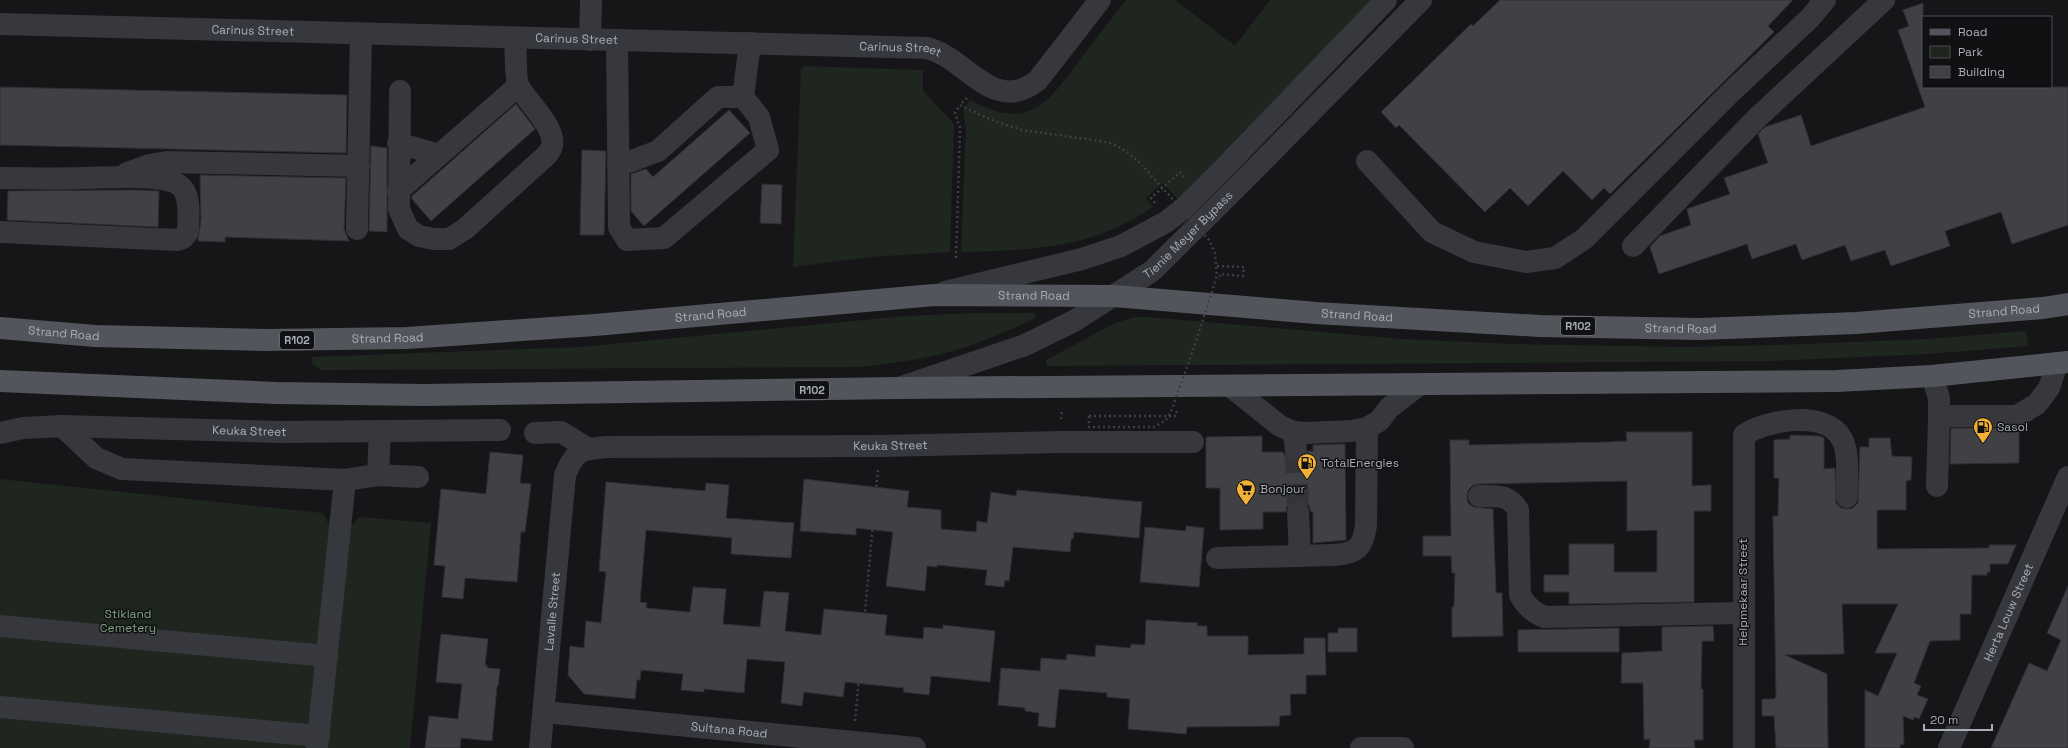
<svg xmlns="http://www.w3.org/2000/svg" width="2068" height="748" font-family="'Space Grotesk',sans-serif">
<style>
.green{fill:#1e261f}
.building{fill:#404145;stroke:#303034}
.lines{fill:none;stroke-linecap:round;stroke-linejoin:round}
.minor-tunnel{stroke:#333438;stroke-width:22;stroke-dasharray:22 11;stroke-linecap:butt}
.path{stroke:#3d3f44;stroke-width:2.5;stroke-dasharray:2 3;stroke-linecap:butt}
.minor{stroke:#37383d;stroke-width:22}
.major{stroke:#53555c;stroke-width:22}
.path-bridge{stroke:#3d3f44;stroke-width:2.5;stroke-dasharray:2 3;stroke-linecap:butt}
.labels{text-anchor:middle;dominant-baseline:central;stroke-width:3;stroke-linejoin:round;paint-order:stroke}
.shield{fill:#111113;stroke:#7b7e86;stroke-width:1}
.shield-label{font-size:11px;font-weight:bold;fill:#a8adb8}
.street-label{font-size:12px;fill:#a8adb8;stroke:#111113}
.poi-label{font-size:12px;fill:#a8adb8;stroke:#111113;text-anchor:start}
.park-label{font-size:12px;fill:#7fa381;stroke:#111113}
</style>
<rect width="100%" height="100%" fill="#161618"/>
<g class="green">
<path d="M1126 0H1175L1235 46 1270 0H1376L1180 202 1163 183 1146 198 1153 207C1091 249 1033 250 961 252L966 128 963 109 970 100C1027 131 1046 106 1079 61 1095 41 1110 20 1126 0Z"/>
<path d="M804 66 923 70V91L954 124 950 252 871 257 793 267 801 68Z"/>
<path d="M973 313H1034L1036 318C1010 330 983 342 956 350 925 359 893 363 862 367L321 370 311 363 312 357 580 347 905 316Z"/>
<path d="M1135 317H1148L1403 339 1512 344 1684 347 1775 345 1927 339 2026 331 2028 346 1928 354 1774 361 1047 366 1046 360 1115 323Z"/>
<path d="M0 479 323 513 328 523 354 525 356 520 361 517 431 523 410 748H0Z"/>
</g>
<g class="building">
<path d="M1500 0H1793L1768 26 1774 32 1610 194 1604 188 1592 200 1563 171 1528 206 1510 188 1485 212 1399 125 1396 128 1381 112 1471 24 1473 26Z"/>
<path d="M1923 3V87H2068V225L2012 244 2001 212 1945 231 1950 246 1891 266 1885 250 1851 261 1845 245 1802 260 1796 244 1752 259 1747 244 1659 274 1650 247 1660 236 1691 225 1687 209 1730 194 1724 178 1768 163 1758 134 1765 127 1801 115 1811 146 1925 107 1898 30 1909 26 1903 10Z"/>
<path d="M0 87 347 95 346 153 0 145Z"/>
<path d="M516 104 535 129 431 221 412 199V196Z"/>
<path d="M729 110 750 133 644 226 631 211V174L646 169 653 177Z"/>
<path d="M371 146 387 148V232L369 231Z"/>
<path d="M582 150 606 151 604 235H580Z"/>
<path d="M200 175 346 178 344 229 349 241 225 237V242L198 241 201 220Z"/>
<path d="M762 184 782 185 781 224 760 223Z"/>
<path d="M132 190 159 191 158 227 7 220 8 191Z"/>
<path d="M1951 428H2019V463L1950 464Z"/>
<path d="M1626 432H1692V486L1711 485V511H1694V602L1569 604V592H1544V575H1569V544H1614V572H1657V530L1627 531V481L1479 484 1473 485 1468 490 1467 496 1468 503 1473 507 1493 509 1496 593H1502L1503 636 1452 637V607H1454L1455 573H1452L1451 556H1423V536H1451L1450 440H1469V445L1609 442 1627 441Z"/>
<path d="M1790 435 1819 436 1824 438V469L1835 468 1836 503 1841 508 1847 509 1853 508 1858 503 1860 447H1869V438H1890L1892 456 1912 457 1911 480 1906 481V510H1877V549L1989 548V545H2016L2008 564H1990V572H1987V575H1972L1971 614H1960V640L1930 641 1914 683 1921 686 1917 695 1928 699 1919 719 1914 717 1913 720 1903 716 1904 744 1900 745V748H1865V690L1878 696 1897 653H1875L1898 604H1842L1844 654 1785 655 1827 674 1828 748H1776L1774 716H1762V699H1774L1776 697 1773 516H1778L1779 478H1774V440L1790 439Z"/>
<path d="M1262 436V452H1283L1286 459 1291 462 1297 463 1304 461 1308 451H1313V445L1345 444 1346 540 1313 543V512H1311L1309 506 1304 501 1298 500 1291 502 1287 507 1286 512H1263V529L1220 530V488H1206V437Z"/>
<path d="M490 452 523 455 520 483 531 484 525 532H521L517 582 465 578 463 599 442 597 445 566 434 565 441 489 486 494Z"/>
<path d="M804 479 909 491 907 507 941 510V529L976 532 977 521 987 523 991 492 1016 496 1017 490 1142 502 1139 538 1074 532 1073 539H1071L1070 552 1013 547 1009 581 1005 580 1004 587 985 585 987 570 937 565V567L927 566 925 591 886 586 893 532 856 528V535L800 531Z"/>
<path d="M606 482 705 491 706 483 729 485 726 518 794 523 791 558 731 554 732 538 646 530 640 602 647 603 646 608 690 612 693 587 726 589 723 624 760 627 764 591 789 593 785 631 821 635 824 609 887 615 885 635 923 639 924 627 943 629V625L995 631 990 682 931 676 929 695 903 692 904 688 845 682 843 697 804 692 802 706 781 703 785 662 747 659 744 693 704 689V692L681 690 683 674 641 670 640 680H637L635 699 584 694 568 675 570 646 584 648 586 621 601 623 606 572 599 571Z"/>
<path d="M1186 526 1204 528 1199 587 1140 582 1145 527 1186 531Z"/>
<path d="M2068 586V748H1991L2029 663 2047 671 2061 640 2047 633Z"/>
<path d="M1146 620 1198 623 1197 626H1207V636H1248V655L1304 654V638H1325L1326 675H1306V694H1290L1291 715 1280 716 1279 726 1187 727 1186 734 1128 729 1130 699 1107 697V693L1059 689 1055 728 1038 726 1039 713 1025 711V708L998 705 1001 668 1040 671 1041 658 1066 660 1067 654 1095 657 1096 645 1130 648 1131 644 1145 645Z"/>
<path d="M1713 626 1714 641H1702L1701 689H1703V740H1694L1695 748H1649L1650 739 1644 740 1643 683H1621L1622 653 1662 651V627Z"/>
<path d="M1338 628H1357V652H1328V633H1338Z"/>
<path d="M1619 628V652H1518V630Z"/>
<path d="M441 634 488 639 485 665H487V668L500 669 498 686H497L492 741 461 738 460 748H425L429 716 458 719 462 684 436 682Z"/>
</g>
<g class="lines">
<path class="minor-tunnel" d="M1296 451 1298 512"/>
<g class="path">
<path d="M967 98 960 105 994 121 1022 130 1107 142C1121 147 1131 154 1142 165"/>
<path d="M1155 203 1151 198 1180 172 1184 177"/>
<path d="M956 258 960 128 955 113 960 105"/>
<path d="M1217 266 1244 267 1243 276 1220 274V280"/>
<path d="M1089 416H1176L1177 410"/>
<path d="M1061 419 1062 409"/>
<path d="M855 721 878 469"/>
</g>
<g class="minor">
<path id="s1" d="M0 24 927 48C967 58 994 116 1038 80L1100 0"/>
<path d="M590 40 591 0"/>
<path d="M617 40 619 227 627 240 664 238 768 150 759 117 743 97 750 43"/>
<path d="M400 91 399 209 408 229 419 236 434 239H449L465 229 539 162C545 157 551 152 552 145 556 128 527 101 519 87 515 80 516 48 515 38"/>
<path d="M398 143 439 155"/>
<path d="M1367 161 1432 232 1474 252 1526 262 1555 258 1584 239 1730 93 1810 18 1825 0"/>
<path d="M618 166 658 151 718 97H743"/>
<path d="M127 173 149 165 167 162 359 166"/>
<path d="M0 178C27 178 55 179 83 178 103 178 163 173 179 185 192 194 188 218 188 232L183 238 177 240 0 232"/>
<path d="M398 191 518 86"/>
<path d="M357 229 361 34"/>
<path d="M1633 246 1757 118 1884 0"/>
<path d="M945 292 1082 259 1121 246 1166 222 1183 209 1226 166 1386 0"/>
<path d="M1932 376 1939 398V416H2017L2037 404 2049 388 2057 363"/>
<path id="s2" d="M902 387 1025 345 1074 321 1152 271 1248 176 1421 0"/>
<path d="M1231 387 1280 426 1294 432 1306 433 1351 431 1367 428 1379 421 1389 408 1419 385"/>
<path d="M62 426 96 458 122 469 345 480 378 475 418 477"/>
<path d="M1294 432 1296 451"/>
<path id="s3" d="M0 433 23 428 62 426 281 432 500 430"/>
<path d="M535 433 561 432 587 448"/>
<path d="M378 475 380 431"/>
<path d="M1937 486 1939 416"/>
<path d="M1479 496C1496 496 1509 494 1518 510L1520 595C1526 606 1533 613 1545 617L1743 613"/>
<path d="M1298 512 1300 556"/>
<path d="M1217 558 1333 555C1356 554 1363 548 1366 525L1367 428"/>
<path d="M0 626 327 656"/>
<path d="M0 707 319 736"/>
<path id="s4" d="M544 712 915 748"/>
<path d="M317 748 345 480"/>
<path id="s5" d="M540 748 565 475C575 450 581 449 606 447L880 446 1062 442H1193"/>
<path d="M1361 748H1403"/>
<path d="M1744 748V435C1766 420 1826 409 1842 439 1850 455 1846 479 1847 497"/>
<path id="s6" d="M1949 748 2068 477"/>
</g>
<g class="major">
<path id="s7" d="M0 328 95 336 266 340 407 338 595 325 934 295 1114 296 1316 313 1540 326 1699 329 1856 323 2043 308 2068 304"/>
<path d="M0 381 276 393 423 395 899 388 1837 381 1932 376 2068 362"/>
</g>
<path class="path-bridge" d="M1089 416V427H1154L1166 420 1172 409 1194 347 1217 276 1215 253 1209 240 1142 165"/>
</g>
<defs>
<symbol id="fuel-pin" viewBox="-11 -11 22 30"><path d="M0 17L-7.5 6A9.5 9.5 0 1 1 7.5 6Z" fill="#f2b134" stroke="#111113"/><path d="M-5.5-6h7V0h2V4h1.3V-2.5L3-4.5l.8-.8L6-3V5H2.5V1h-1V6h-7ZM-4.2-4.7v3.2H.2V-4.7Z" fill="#111"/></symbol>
<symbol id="supermarket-pin" viewBox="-11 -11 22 30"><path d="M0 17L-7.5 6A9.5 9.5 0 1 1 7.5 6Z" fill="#f2b134" stroke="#111113"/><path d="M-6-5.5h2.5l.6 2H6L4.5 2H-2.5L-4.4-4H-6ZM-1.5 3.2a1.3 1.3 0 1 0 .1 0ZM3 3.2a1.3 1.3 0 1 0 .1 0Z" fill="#111"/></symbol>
</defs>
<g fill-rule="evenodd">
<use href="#fuel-pin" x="1972" y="416" width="22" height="30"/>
<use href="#fuel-pin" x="1296" y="452" width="22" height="30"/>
<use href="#supermarket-pin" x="1235" y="478" width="22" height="30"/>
</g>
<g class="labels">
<g class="shield">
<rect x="1561" y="317" width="34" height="18" rx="3"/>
<rect x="280" y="331" width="34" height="18" rx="3"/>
<rect x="795" y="381" width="34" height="18" rx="3"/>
</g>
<g class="shield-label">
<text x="1578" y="326">R102</text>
<text x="297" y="340">R102</text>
<text x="812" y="390">R102</text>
</g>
<g class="street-label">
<text stroke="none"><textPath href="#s1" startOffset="253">Carinus Street</textPath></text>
<text stroke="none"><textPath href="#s1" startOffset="577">Carinus Street</textPath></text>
<text stroke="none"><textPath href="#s1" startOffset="901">Carinus Street</textPath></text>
<text stroke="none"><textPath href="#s2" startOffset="328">Tienie Meyer Bypass</textPath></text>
<text stroke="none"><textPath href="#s7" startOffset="1036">Strand Road</textPath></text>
<text stroke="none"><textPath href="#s7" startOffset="2008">Strand Road</textPath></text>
<text stroke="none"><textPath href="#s7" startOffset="712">Strand Road</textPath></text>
<text stroke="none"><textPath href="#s7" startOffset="1360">Strand Road</textPath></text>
<text stroke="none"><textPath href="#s7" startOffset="1684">Strand Road</textPath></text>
<text stroke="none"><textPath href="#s7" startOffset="64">Strand Road</textPath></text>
<text stroke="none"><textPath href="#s7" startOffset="388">Strand Road</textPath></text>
<text stroke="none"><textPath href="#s3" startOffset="250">Keuka Street</textPath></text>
<text stroke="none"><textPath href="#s5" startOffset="613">Keuka Street</textPath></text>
<text transform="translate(1743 592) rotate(-90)">Helpmekaar Street</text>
<text stroke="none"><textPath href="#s5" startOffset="137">Lavalle Street</textPath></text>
<text stroke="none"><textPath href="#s6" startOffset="148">Herta Louw Street</textPath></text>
<text stroke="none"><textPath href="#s4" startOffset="186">Sultana Road</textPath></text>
</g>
<g class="poi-label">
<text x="1997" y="427">Sasol</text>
<text x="1321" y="463">TotalEnergies</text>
<text x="1260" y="489">Bonjour</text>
</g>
<g class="park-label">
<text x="128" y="614">Stikland<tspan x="128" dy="14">Cemetery</tspan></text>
</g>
</g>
<rect x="1922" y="16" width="130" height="72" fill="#111113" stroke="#4d4f55"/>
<rect x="1930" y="29" width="20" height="6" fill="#53555c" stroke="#4d4f55"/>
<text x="1958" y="36" font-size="12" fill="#a8adb8">Road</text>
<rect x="1930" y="46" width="20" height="12" fill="#1e261f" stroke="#4d4f55"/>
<text x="1958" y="56" font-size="12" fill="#a8adb8">Park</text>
<rect x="1930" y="66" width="20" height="12" fill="#404145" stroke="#4d4f55"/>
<text x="1958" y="76" font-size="12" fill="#a8adb8">Building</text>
<path d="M1924 724v6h68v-6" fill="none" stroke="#a8adb8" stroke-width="2"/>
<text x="1930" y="724" font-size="12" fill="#a8adb8" stroke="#111113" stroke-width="3" paint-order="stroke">20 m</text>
</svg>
